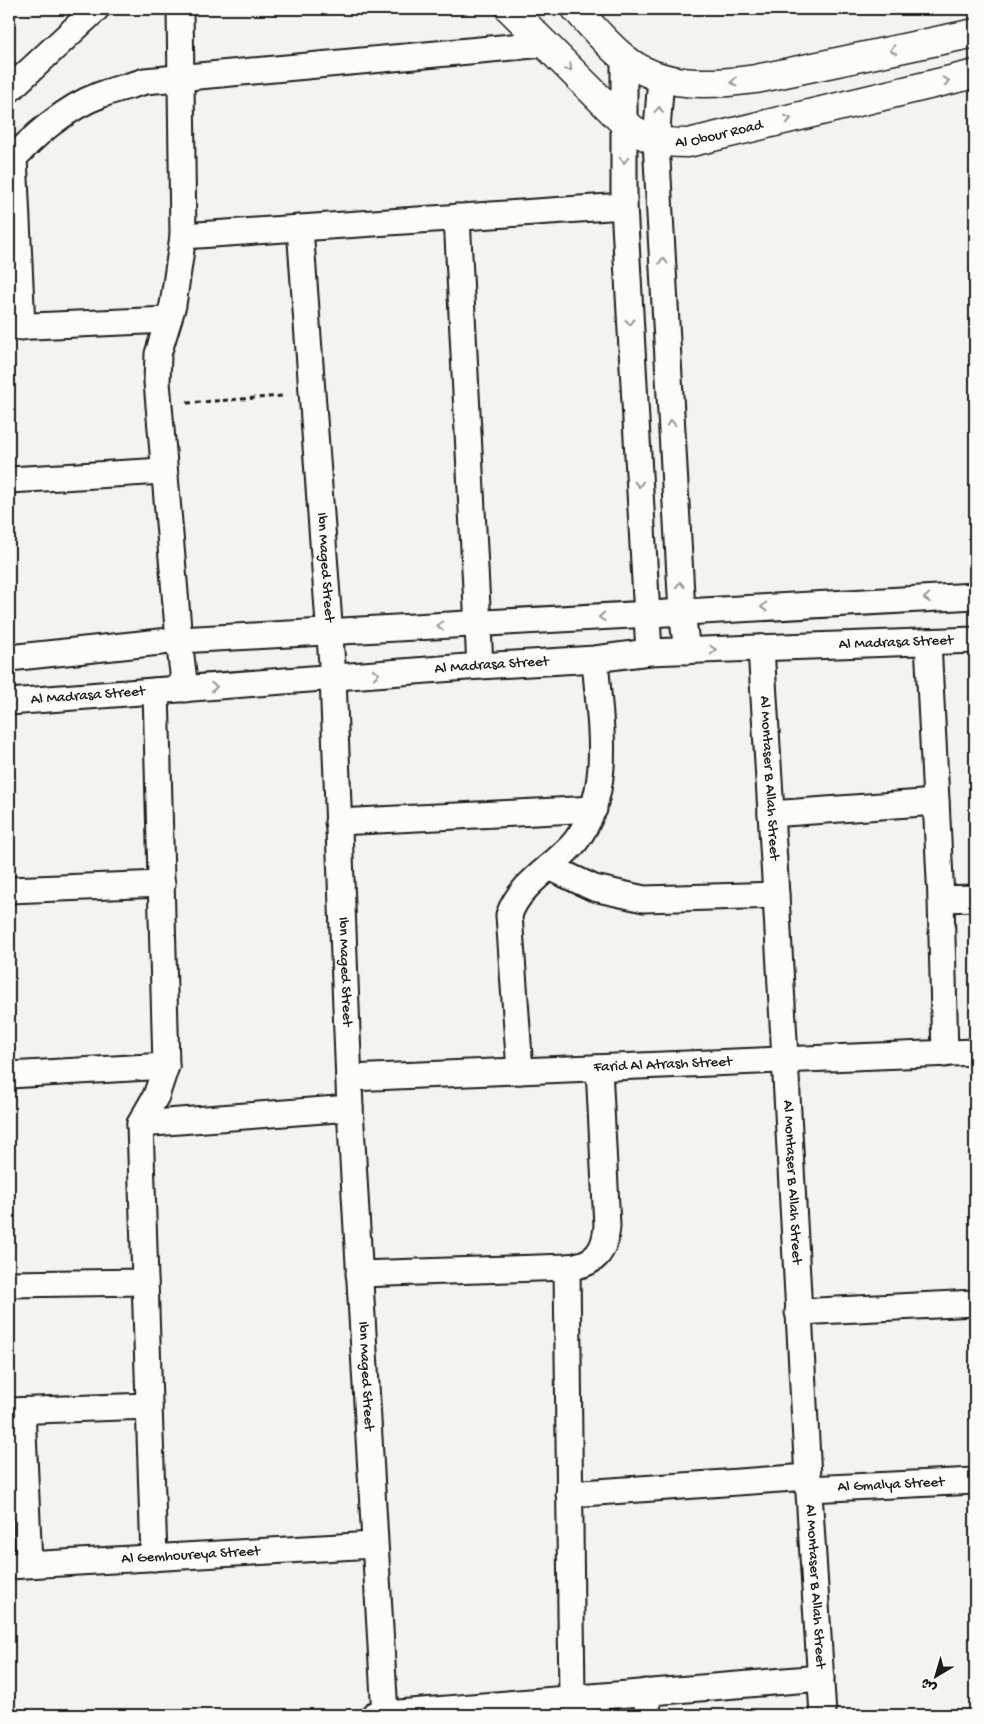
<svg xmlns="http://www.w3.org/2000/svg" width="984" height="1724" font-family="'Gochi Hand','Playpen Sans Arabic',sans-serif">
<style>
.lines{fill:none;stroke-linecap:round;stroke-linejoin:round}
.street-casing{stroke:#1c1c1c;stroke-width:29}
.secondary-casing{stroke:#1c1c1c;stroke-width:31}
.path{stroke:#1c1c1c;stroke-width:3;stroke-dasharray:5 4;stroke-linecap:butt}
.street{stroke:#fdfcf7;stroke-width:25}
.secondary{stroke:#fdfcf7;stroke-width:28}
.oneway{stroke:#989794}
.labels{text-anchor:middle;dominant-baseline:central;stroke-width:4;stroke-linejoin:round;paint-order:stroke}
.street-label{font-size:15px;fill:#1c1c1c;stroke:#fdfcf7}
</style>
<rect width="100%" height="100%" fill="#f4f3ee"/>
<filter id="ink" filterUnits="userSpaceOnUse"><feTurbulence type="fractalNoise" baseFrequency=".02" numOctaves="2"/><feDisplacementMap in="SourceGraphic" scale="10" xChannelSelector="R" yChannelSelector="G"/><feConvolveMatrix kernelMatrix="1 2 1 2 8 2 1 2 1" color-interpolation-filters="sRGB"/></filter>
<g filter="url(#ink)">
<g class="lines">
<defs>
<g id="street">
<path d="M180 9 183 236 173 305 158 354 157 382 179 640 185 689"/>
<path d="M624 58V206L649 652"/>
<path d="M661 78 656 142 682 612 687 651"/>
<path d="M9 90 96 9"/>
<path d="M14 157 22 327"/>
<path d="M9 164C31 137 67 107 100 95 115 89 130 86 145 81L544 44"/>
<path d="M457 217 480 666"/>
<path id="s1" d="M300 228 333 678 350 1108 385 1715"/>
<path d="M183 236 624 206"/>
<path d="M9 327 168 320"/>
<path d="M9 480 164 471"/>
<path d="M928 642 941 899 945 1054"/>
<path id="s2" d="M761 648 776 895 808 1477 823 1715"/>
<path d="M9 658 179 640 975 596"/>
<path id="s3" d="M9 702 480 666 595 659 649 652 975 640"/>
<path d="M771 814 936 802"/>
<path d="M338 822 594 809"/>
<path d="M549 867 594 888 644 899 776 895"/>
<path d="M9 890 162 884"/>
<path d="M941 899 975 898"/>
<path d="M520 1071 509 915C520 883 554 867 575 842 615 791 599 719 595 659"/>
<path d="M9 1075 166 1066"/>
<path id="s4" d="M349 1078 975 1052"/>
<path d="M140 1124 350 1108"/>
<path d="M567 1267 572 1699"/>
<path d="M359 1274 567 1267C594 1265 605 1253 607 1226L599 1068"/>
<path d="M9 1284 145 1282"/>
<path d="M798 1312 975 1303"/>
<path d="M9 1411 149 1406"/>
<path d="M22 1411 29 1564"/>
<path id="s5" d="M809 1489 975 1481"/>
<path d="M569 1494 808 1477"/>
<path d="M154 1558 140 1124 156 1096 166 1066 156 691"/>
<path id="s6" d="M9 1566 374 1545"/>
<path d="M646 1692 648 1715"/>
<path d="M374 1715 821 1678"/>
</g>
<g id="secondary">
<path id="s7" d="M510 9 624 123C649 141 658 143 688 143L975 74"/>
<path d="M576 9C591 25 606 44 624 58 661 89 712 85 756 79L975 33"/>
</g>
</defs>
<use href="#street" class="street-casing"/>
<use href="#secondary" class="secondary-casing"/>
<path class="path" d="M187 403 283 396"/>
<use href="#street" class="street"/>
<use href="#secondary" class="secondary"/>
</g>
<defs><path id="oneway-chevron" d="M-2-3.5L2.5 0L-2 3.5" fill="none" stroke-width="1.6" stroke-linecap="round" stroke-linejoin="round" transform="scale(1.25)"/></defs>
<g class="oneway">
<use href="#oneway-chevron" transform="translate(893 50) rotate(168)"/>
<use href="#oneway-chevron" transform="translate(569 68) rotate(45)"/>
<use href="#oneway-chevron" transform="translate(946 81) rotate(-13)"/>
<use href="#oneway-chevron" transform="translate(734 82) rotate(173)"/>
<use href="#oneway-chevron" transform="translate(659 110) rotate(-86)"/>
<use href="#oneway-chevron" transform="translate(788 119) rotate(-13)"/>
<use href="#oneway-chevron" transform="translate(624 160) rotate(90)"/>
<use href="#oneway-chevron" transform="translate(663 261) rotate(-93)"/>
<use href="#oneway-chevron" transform="translate(630 322) rotate(87)"/>
<use href="#oneway-chevron" transform="translate(671 423) rotate(-93)"/>
<use href="#oneway-chevron" transform="translate(639 484) rotate(87)"/>
<use href="#oneway-chevron" transform="translate(680 585) rotate(-93)"/>
<use href="#oneway-chevron" transform="translate(927 598) rotate(177)"/>
<use href="#oneway-chevron" transform="translate(764 607) rotate(177)"/>
<use href="#oneway-chevron" transform="translate(602 617) rotate(177)"/>
<use href="#oneway-chevron" transform="translate(440 626) rotate(177)"/>
<use href="#oneway-chevron" transform="translate(713 650) rotate(-2)"/>
<use href="#oneway-chevron" transform="translate(376 674) rotate(-5)"/>
<use href="#oneway-chevron" transform="translate(214 687) rotate(-4)"/>
</g>
</g>
<g class="labels">
<g class="street-label">
<text stroke="none"><textPath href="#s7" startOffset="262">Al Obour Road</textPath></text>
<text stroke="none"><textPath href="#s1" startOffset="340">Ibn Maged Street</textPath></text>
<text stroke="none"><textPath href="#s3" startOffset="889">Al Madrasa Street</textPath></text>
<text stroke="none"><textPath href="#s3" startOffset="484">Al Madrasa Street</textPath></text>
<text stroke="none"><textPath href="#s3" startOffset="79">Al Madrasa Street</textPath></text>
<text stroke="none"><textPath href="#s2" startOffset="130">Al Montaser B Allah Street</textPath></text>
<text stroke="none"><textPath href="#s1" startOffset="745">Ibn Maged Street</textPath></text>
<text stroke="none"><textPath href="#s4" startOffset="314">Farid Al Atrash Street</textPath></text>
<text stroke="none"><textPath href="#s2" startOffset="535">Al Montaser B Allah Street</textPath></text>
<text stroke="none"><textPath href="#s1" startOffset="1150">Ibn Maged Street</textPath></text>
<text stroke="none"><textPath href="#s5" startOffset="82">Al Gmalya Street</textPath></text>
<text stroke="none"><textPath href="#s6" startOffset="182">Al Gemhoureya Street</textPath></text>
<text stroke="none"><textPath href="#s2" startOffset="940">Al Montaser B Allah Street</textPath></text>
</g>
</g>
<rect width="984" height="1724" fill="none" stroke="#fdfcf7" stroke-width="30"/>
<rect x="15" y="15" width="954" height="1694" fill="none" stroke="#1c1c1c" stroke-width="2" filter="url(#ink)"/>
<g transform="translate(936 1676) rotate(218)" stroke="#fdfcf7" stroke-width="4" paint-order="stroke">
<path d="M0-4L9 19L0 12L-9 19Z" fill="#1c1c1c"/>
<text y="-8" font-size="14" font-weight="bold" text-anchor="middle" fill="#1c1c1c">ش</text>
</g>
</svg>
